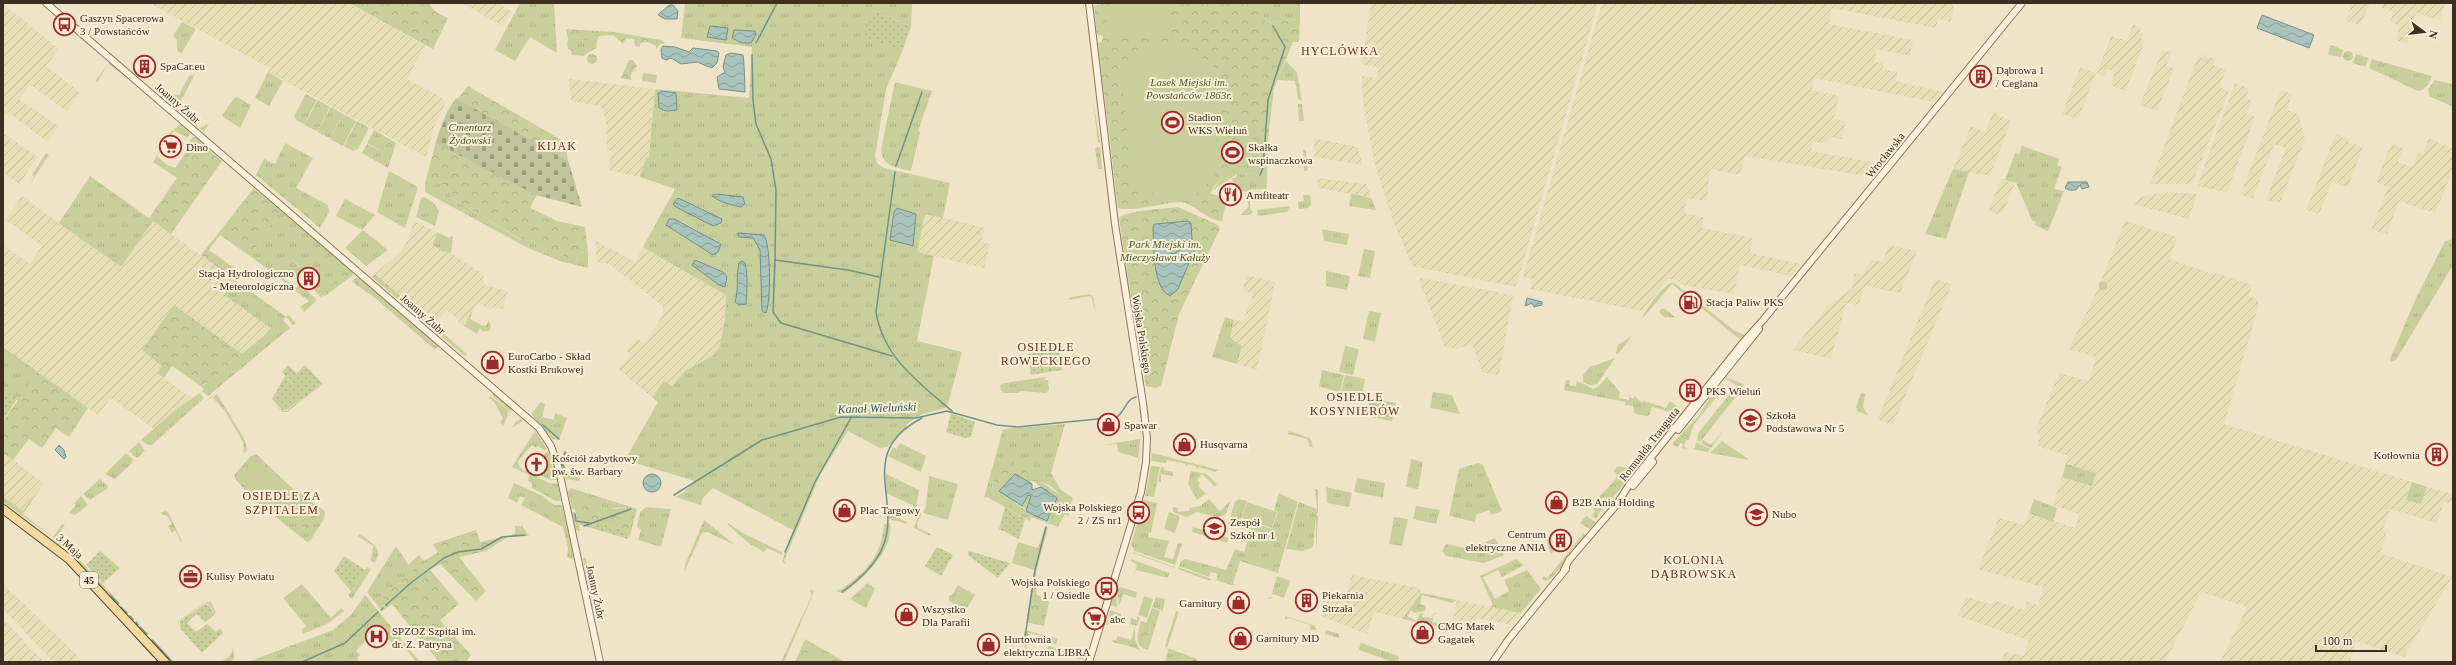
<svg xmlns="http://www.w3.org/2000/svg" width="2456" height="665" font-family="'Times New Roman',serif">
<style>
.farmland{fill:url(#farmland-furrows)}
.grass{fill:url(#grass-tufts)}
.forest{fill:url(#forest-crowns)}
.cemetery{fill:url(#cemetery-stones)}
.garden{fill:url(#garden-dots)}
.pitch{fill:#c9cf9b}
.water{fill:url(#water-waves);stroke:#6f938a}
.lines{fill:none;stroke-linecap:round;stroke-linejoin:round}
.stream{stroke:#6f938a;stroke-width:1.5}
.minor-casing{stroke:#8d765c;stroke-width:8}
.major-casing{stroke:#5b4430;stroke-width:10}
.minor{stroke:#faf1dc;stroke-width:6}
.major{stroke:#f3d9a0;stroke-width:8}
.labels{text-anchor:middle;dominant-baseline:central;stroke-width:4;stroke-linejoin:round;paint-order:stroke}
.shield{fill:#f7eed8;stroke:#756857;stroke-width:1}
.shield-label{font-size:10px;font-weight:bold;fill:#3d2e20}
.poi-label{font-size:11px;fill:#3d2e20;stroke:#f7eed8;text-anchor:start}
.park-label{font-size:11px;font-style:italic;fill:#4d5a26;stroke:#f7eed8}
.street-label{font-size:11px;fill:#3d2e20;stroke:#f7eed8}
.neighbourhood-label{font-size:12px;letter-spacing:1px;fill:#6b2e1e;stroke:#f7eed8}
.water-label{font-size:12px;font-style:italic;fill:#2f5d5a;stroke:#f7eed8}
</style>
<defs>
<pattern id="farmland-furrows" width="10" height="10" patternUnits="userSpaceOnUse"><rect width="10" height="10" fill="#e6deb5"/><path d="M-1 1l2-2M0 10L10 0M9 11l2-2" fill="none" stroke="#c6bf9b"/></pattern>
<pattern id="grass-tufts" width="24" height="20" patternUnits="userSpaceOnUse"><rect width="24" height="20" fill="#c9cf9b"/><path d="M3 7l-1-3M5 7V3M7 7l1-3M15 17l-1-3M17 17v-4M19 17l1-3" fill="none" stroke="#aeb285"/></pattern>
<pattern id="forest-crowns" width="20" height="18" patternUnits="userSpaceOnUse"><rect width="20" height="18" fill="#c9cf9b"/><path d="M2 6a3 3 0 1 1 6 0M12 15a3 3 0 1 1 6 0" fill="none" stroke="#aeb285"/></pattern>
<pattern id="cemetery-stones" width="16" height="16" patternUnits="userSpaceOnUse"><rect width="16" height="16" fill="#bfc49a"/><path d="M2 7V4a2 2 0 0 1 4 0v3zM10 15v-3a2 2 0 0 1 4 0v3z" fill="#9ca07d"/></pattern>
<pattern id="garden-dots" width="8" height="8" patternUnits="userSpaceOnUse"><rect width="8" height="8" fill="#c9cf9b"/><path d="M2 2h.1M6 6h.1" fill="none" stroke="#aeb285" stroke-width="1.8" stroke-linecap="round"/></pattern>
<pattern id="water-waves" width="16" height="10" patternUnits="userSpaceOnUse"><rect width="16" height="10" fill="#a9c4bc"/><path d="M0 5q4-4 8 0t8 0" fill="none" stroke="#8ba098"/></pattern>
</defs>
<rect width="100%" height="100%" fill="#f0e4c8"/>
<g class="farmland">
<path d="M149 3H348L425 45 407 79 444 99 445 104 434 127 426 157 268 72 270 68Z"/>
<path d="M462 3H498L511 11 502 26Z"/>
<path d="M1371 3H1598L1516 287 1412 266 1391 215 1374 161 1363 103 1362 76 1376 78 1379 68 1362 64Z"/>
<path d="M1602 3H1954L1951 22 1938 19 1936 28 1832 8 1829 24 1913 40 1910 56 1876 49 1875 62 1883 63V69L1897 72 1896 81 1942 92 1934 102 1814 78 1812 90 1839 96 1834 119 1846 121 1842 139 1832 137 1826 143 1812 142 1811 151 1883 164 1872 177 1745 156 1740 175 1710 169 1707 201 1687 198 1684 213 1704 217 1702 228 1753 238 1750 253 1801 264 1792 276 1740 265 1734 294 1683 285 1674 279H1668L1642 311 1530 289 1532 279 1523 277Z"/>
<path d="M2352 3H2370L2360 25 2346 21Z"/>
<path d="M2383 3H2445L2440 20 2416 13 2407 43 2396 40 2400 26 2390 22 2393 12 2382 8Z"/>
<path d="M3 4 59 49 46 66 80 93 67 111 30 85 19 99 58 126 48 142 7 112 3 117Z"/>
<path d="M2133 24 2141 28 2139 33 2143 34 2141 39 2145 40 2126 91 2111 85 2115 72 2107 69 2104 76 2097 73 2111 36 2127 41Z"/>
<path d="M2162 50 2171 52 2166 66 2174 68 2157 111 2140 105Z"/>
<path d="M2205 55 2215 59 2213 65 2226 70 2219 87 2229 91 2192 184H2150L2198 56 2203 58Z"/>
<path d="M2080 67 2096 73 2078 119 2062 114Z"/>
<path d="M569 79 655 89 649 157 646 158 640 177 608 170 612 152 607 151 606 119 601 106 571 101Z"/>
<path d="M2235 83 2249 89 2246 98 2252 101 2247 114 2255 117 2227 192 2197 186Z"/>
<path d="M2281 90 2292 94 2287 110 2298 114 2305 139 2280 203 2266 200 2286 148 2274 144 2253 198 2240 195Z"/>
<path d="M1993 112 2011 121 1990 176 1953 169 1971 126 1985 132Z"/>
<path d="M3 133 38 157 19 184 3 173Z"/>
<path d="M2336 134 2350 139 2348 142 2363 147 2348 187 2332 182 2319 214 2306 210Z"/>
<path d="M1313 138 1358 147 1362 165 1315 157Z"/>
<path d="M2429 138 2453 149V170L2435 213 2399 201 2387 234 2371 230 2388 187 2376 182 2391 144 2403 148 2398 162 2412 167 2418 152 2423 154Z"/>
<path d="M1317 178 1366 184 1371 198 1319 188Z"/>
<path d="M2001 179 2015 183 2003 213 1995 214 1989 210Z"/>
<path d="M2165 192 2197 194 2189 219 2134 204 2141 197Z"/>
<path d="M22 196 121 267 153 221 235 280 225 295 272 329 242 354 174 305 142 350 163 366 157 374 192 398 154 429 111 398 98 415 3 347V245L30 264 42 246 6 220Z"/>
<path d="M925 213 985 228 981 242 990 244 984 268 917 252Z"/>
<path d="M414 221 437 232 434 238 442 251 451 253 483 274 484 285 507 291 503 309 492 307 490 310 477 303 464 326 458 323 459 319 446 311 434 324 375 274 401 251 408 240Z"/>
<path d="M2125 221 2177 237 2170 259 2210 273 2219 274 2265 289 2252 285 2249 296 2257 299 2259 304 2224 424 2412 482 2407 500 2421 504 2427 487 2453 494 2451 503 2444 502 2437 523 2390 509 2383 530 2387 531 2380 553 2452 577 2404 657 2356 641 2350 662H2220L2247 607 2201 592 2165 662H2001L2005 652 2024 656 2029 640 1958 616 1966 597 1994 605 1995 601 2024 610 2027 602 2038 605 2043 587 1978 569 1999 518 2024 525 2029 513 2075 528 2079 514 2053 505 2062 477 2092 486 2096 473 2066 464 2068 456 2038 446 2039 436 2036 429 2059 373 2089 381 2096 357 2069 349 2098 288 2106 291 2109 284 2101 281Z"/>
<path d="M595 240 635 262 643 247 726 295 725 320 719 348 712 356 685 371 671 386 664 381 652 397 618 369 631 355 626 350 634 341 637 338 644 343 658 323 663 314V306L609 264 597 262Z"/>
<path d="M1888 245 1917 251 1900 293 1865 286 1859 305 1846 303 1831 359 1793 350 1828 305 1852 289 1854 274H1863L1871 260 1883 262Z"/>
<path d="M1246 275 1275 282 1257 370 1237 364 1242 346 1230 338 1234 320 1243 321 1253 294 1243 291Z"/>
<path d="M1421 278 1513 295 1499 375 1482 372 1472 344 1457 349 1445 347 1419 280Z"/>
<path d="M1935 279 1952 284 1893 425 1878 419Z"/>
<path d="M3 453 44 483 22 511 3 497Z"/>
<path d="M1352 575 1419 588 1421 593 1402 618 1374 612 1367 634 1321 616 1323 596 1344 602Z"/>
<path d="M3 584 72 650 82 662H53L3 609Z"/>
<path d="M1457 600 1521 613 1512 625 1476 618 1473 634 1451 629Z"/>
<path d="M3 619 27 644 44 662H4Z"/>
</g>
<g class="grass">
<path d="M520 3H554L557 53 530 37 515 61 495 50Z"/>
<path d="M685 3H912L911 26 874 11 865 36 902 52 886 89 875 156 877 163 884 168 950 183 943 218 925 214 917 252 934 256 917 341 962 352 948 404 946 408 922 414 906 425 907 428 887 447 880 448 848 431 821 473 784 561 786 564 782 562 793 530 713 488 703 498 701 505 675 497 683 493 695 481 625 460 658 402 652 397 664 381 672 386 685 371 712 356 719 348 725 320 726 295 643 247 675 189 640 177 646 158 649 157 655 89 749 98 752 47 681 38Z"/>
<path d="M1210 3H1300V19L1265 23Z"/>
<path d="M182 22 196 29 181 54 177 50V40L173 36Z"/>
<path d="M575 36 588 41 599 36 594 48 580 53 567 45 568 39Z"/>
<path d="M2331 45 2343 50 2341 57 2330 55 2328 53Z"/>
<circle cx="2348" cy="56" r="5"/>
<path d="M2356 54 2369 58 2365 67 2353 63Z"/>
<circle cx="592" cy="59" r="5"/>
<path d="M2372 59 2432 76C2430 82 2425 91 2418 91L2369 68Z"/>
<path d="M1286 61 1297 73 1302 101 1298 99 1295 81 1277 80Z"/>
<path d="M110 63 125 73V76L108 64 97 83 96 80 108 64Z"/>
<path d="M268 72 283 81 269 106 255 98Z"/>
<path d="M195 74 177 108 200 128 209 123 204 132 167 101 172 94 179 95 189 76Z"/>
<path d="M2435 80 2453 84V107L2429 96 2428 89Z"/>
<path d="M895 82 932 91 918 131 920 132 911 171C896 167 882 167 881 149Z"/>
<path d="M306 94 317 100 304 124 296 120 294 116Z"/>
<path d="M237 97 251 105 240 128 222 116 234 98Z"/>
<path d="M318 100 330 107 317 131 304 125Z"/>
<path d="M1093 100 1100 142H1098Z"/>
<path d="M1298 104H1302L1304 121H1299Z"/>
<path d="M331 107 343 114 330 138 317 132Z"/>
<path d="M343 114 356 121 343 146 330 139Z"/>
<path d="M357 121 369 128 358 149 353 151 344 146Z"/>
<path d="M181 123 188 128 190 134 187 137 174 131 157 156 167 165 175 168 192 144 190 141 193 137H198L209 146 208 149 201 143 177 178 153 162 170 133Z"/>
<path d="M374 130 396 143 388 168 362 153 367 144 385 153 367 143Z"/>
<path d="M285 143 313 158 296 188 328 205 329 212 320 228 256 175 264 159 275 164Z"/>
<path d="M2022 146 2060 159 2057 165 2062 167 2054 189 2064 191 2048 231 2035 225 2036 222 2032 220 2016 183 2005 180 2015 153 2019 154Z"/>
<path d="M1100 147 1102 167V169H1098L1095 148Z"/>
<path d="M1303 150H1306L1308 170 1304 171Z"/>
<path d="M46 153 49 155 30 184 34 176 32 175Z"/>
<path d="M1953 169 1969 172 1946 239 1925 234Z"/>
<path d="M389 171 418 187 405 228 377 212Z"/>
<path d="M1259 173 1260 176 1267 177 1266 209 1290 206 1287 212 1258 216 1257 210 1266 209V189H1251L1250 192 1242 191 1231 179 1238 176 1237 174 1212 191 1225 174Z"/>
<path d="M90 176 153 221 121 267 59 223Z"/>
<path d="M440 182 449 189 453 199 521 240 525 236 540 246 577 260 579 252 588 253V268L560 261 528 248 425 192V183L432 186Z"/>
<path d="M255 187 353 270 352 276 321 297 315 291 312 283 319 276 312 270 310 274 308 273 290 258 302 269 297 276 291 271 284 278 296 288 300 284 316 299 315 302 304 312 300 307 309 301 250 256 281 211Z"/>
<path d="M1351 194 1371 198 1376 210 1349 206Z"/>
<path d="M1250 195V209L1253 212 1250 215H1241L1249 206 1245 196Z"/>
<path d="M1303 195H1310L1311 205 1308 208 1299 209 1298 202 1304 201Z"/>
<path d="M424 197 433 202 439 211 435 226 416 217 421 198Z"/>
<path d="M345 199 375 215 362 230 336 216Z"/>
<path d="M1118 217 1134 316 1131 309Z"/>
<path d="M1322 229 1349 234 1347 245 1324 241Z"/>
<path d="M363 230 388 250 366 266 345 248Z"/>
<path d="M437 232 449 238 451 236 453 237 451 253 442 251 433 245Z"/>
<path d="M2453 239V265L2396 360 2391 362 2390 359 2417 296 2445 241Z"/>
<path d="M1364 249 1375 251 1370 278 1358 276Z"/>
<path d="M1326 271 1350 276 1347 290 1326 286Z"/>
<path d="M375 274 467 354 465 356 461 353 372 277Z"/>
<path d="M356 278H361L439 345 435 350 367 291 352 281Z"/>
<path d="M235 280 286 317 289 315 296 323 293 325 286 317 283 320 290 328 208 396 202 391 204 389 202 387 272 329 224 295Z"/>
<path d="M1673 282 1735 331 1745 335 1742 340 1738 338 1672 284 1642 319C1643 312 1665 283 1673 282Z"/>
<path d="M1088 294 1093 296 1096 313 1091 296 1069 300V298Z"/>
<path d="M473 309 470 319 485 327 489 320 491 326 489 331H482L480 328 477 334 464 326Z"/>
<path d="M1661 309H1665L1676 318 1664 317 1659 312Z"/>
<path d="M1369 311 1381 313 1375 342 1363 339Z"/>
<path d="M1225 317 1234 320 1230 338 1242 346 1237 364 1212 357Z"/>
<path d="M1632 336 1618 354 1616 353 1618 345Z"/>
<path d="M1345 346 1359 349 1353 375 1339 372Z"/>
<path d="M3 347 38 372 19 401 3 389Z"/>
<path d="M1615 358 1597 384 1590 385 1583 382V375L1590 367Z"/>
<path d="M1322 370 1344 375 1340 392 1319 387Z"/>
<path d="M1727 374V378L1744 384 1741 388 1725 378Z"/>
<path d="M1345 375 1365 379 1362 396 1341 392Z"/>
<path d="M1046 377 1044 380H1048L1049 390 1046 393 1021 391 1018 393H1004L1001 390 1000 386 1004 383Z"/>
<path d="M1607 377 1620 392 1619 398 1629 400 1630 393V397L1633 399 1635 396 1642 403 1643 401 1666 408 1670 401 1683 411 1674 420 1678 414 1652 407 1650 414 1648 416 1635 414 1633 406 1625 405V402L1564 390 1566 380H1570L1569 385 1576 386 1577 381 1593 389 1599 386Z"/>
<path d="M324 383 287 412H282L271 400 275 393 271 400 281 410 286 411Z"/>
<path d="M494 392 512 407 508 420 510 411 492 395Z"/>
<path d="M1433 392 1452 395 1460 414 1430 408Z"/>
<path d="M200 393 204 398 152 445 146 444 141 440 175 410Z"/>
<path d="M1861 393 1865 394 1863 407 1868 415 1857 411 1856 407Z"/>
<path d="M217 394 245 440 247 450 244 454 243 442 225 411 212 397 203 403 212 396 213 397Z"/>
<path d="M491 396 509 411 504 425 500 423 503 418 494 402 489 398Z"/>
<path d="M1370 398 1396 403 1392 421 1366 416Z"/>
<path d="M541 402 545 404 542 417 554 420 555 413 567 418 559 440 552 439 531 414Z"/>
<path d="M521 419 531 428 523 421 512 428 516 421Z"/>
<path d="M1065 424 1051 473 1060 489 1073 498 1068 511 1069 516 1065 514 1058 527 1044 522 1045 520 1050 523 1060 511 1063 500C1050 474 1015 478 990 476L994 477 991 493 1031 517 1030 521 987 497 984 498 1003 429Z"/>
<path d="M1140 429H1141L1137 477 1138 458 1118 452 1117 444 1103 445 1140 439Z"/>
<path d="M535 431 547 449 544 450 538 446 536 448 532 445 518 461 519 466 524 471 530 467 537 471 541 461 539 459 548 451 557 480H550L532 471 531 474 549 483 558 484 561 501H556L532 488V483L528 481 529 475 512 467Z"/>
<path d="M1289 431 1310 438 1313 447H1310L1307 439 1288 434Z"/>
<path d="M1665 431H1669L1652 453 1651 445 1653 447 1662 436 1661 433Z"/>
<path d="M1723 431 1711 448 1701 443 1703 440 1711 445Z"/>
<path d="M1722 441 1748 459V460L1710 453Z"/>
<path d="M139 442 145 451 137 458 129 451Z"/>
<path d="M1696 442 1710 449 1707 452 1692 449 1695 448Z"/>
<path d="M900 443 926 456 921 472 888 456 893 447 897 449Z"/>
<path d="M564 452H567L564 463 568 475 580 478 579 481 566 479 561 463Z"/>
<path d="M126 453 133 459 132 463 115 479 105 474Z"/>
<path d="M1152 453 1219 470 1215 472 1199 467 1196 468V466L1188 464 1186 467V464L1178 462 1177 465V462L1167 460 1166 463 1151 461Z"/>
<path d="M256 454 290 486 325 511 324 519 310 541 307 542 253 499 236 480 234 475 251 456Z"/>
<path d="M1411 459 1423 462 1418 489 1406 487Z"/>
<path d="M1478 463 1483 465 1502 511 1491 515 1489 510 1476 515 1475 522 1449 516 1459 469Z"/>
<path d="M2066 464 2096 473 2092 486 2062 477Z"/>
<path d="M1151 466 1160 467 1154 497 1145 496Z"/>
<path d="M1618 466 1628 468 1629 466 1634 471 1609 503 1605 497 1601 499 1599 497 1616 479 1617 474 1613 471Z"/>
<path d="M1161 467H1164V470L1173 472V476L1161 474V482H1158Z"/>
<path d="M1191 471 1207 474 1217 484 1215 487 1202 474 1197 480 1200 483 1198 486 1206 494 1197 500 1188 483Z"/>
<path d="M886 474 919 490 916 507 886 493Z"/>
<path d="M929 476 958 484 948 520 923 513 926 506Z"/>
<path d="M1357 478 1385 483 1383 498 1354 492Z"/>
<path d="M100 479 107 485 108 488 90 500 83 494Z"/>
<path d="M2412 482 2427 487 2421 504 2406 500Z"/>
<path d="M44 483 23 514 53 537 62 524 65 525 55 539 3 502V497L23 511Z"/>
<path d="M514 483 541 495 554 505H562L574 560 567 557 568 548 563 527 521 505 525 498 520 496 517 503 508 498Z"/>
<path d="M1326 487 1352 493 1349 507 1327 503Z"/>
<path d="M571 488 637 509 629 539 626 507 594 511 574 505V509H572L568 491Z"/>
<path d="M1315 489H1318V512L1316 515 1318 516 1316 553V516L1313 547 1303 551 1286 549 1299 502 1317 509Z"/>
<path d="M1279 493 1298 502 1278 572 1239 558 1231 585 1216 580 1218 574 1211 572 1209 577 1179 566 1181 561 1186 559 1226 570 1235 549 1244 552 1251 531 1228 524 1235 502 1239 499 1247 501 1241 519 1272 529 1278 512 1274 510Z"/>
<path d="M1028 495 1032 497 1026 510 1022 506Z"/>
<path d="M81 496 88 505 75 515 69 513 76 505 74 503Z"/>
<path d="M1209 499 1220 511 1230 501 1226 515 1217 517 1197 512 1186 517 1173 512V507L1178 508V512L1189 511V508L1200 506Z"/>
<path d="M2034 499 2057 508 2053 522 2029 513Z"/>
<path d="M1144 500 1157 503 1151 533 1149 532 1148 537 1169 541 1164 557 1173 559 1178 543 1182 544 1175 565 1135 551 1131 545Z"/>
<path d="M1416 506 1440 510 1436 524 1413 519Z"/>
<path d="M646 507 671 509 661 547 638 540 641 530 637 527 640 512Z"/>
<path d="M165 511 168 512 182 541 181 542 175 530 172 533 168 526 172 524 168 517 161 513Z"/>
<path d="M572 512H575L580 531 576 530Z"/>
<path d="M920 512 922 513 917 523 918 528 931 534 930 536 914 528Z"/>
<path d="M888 513 907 522 906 524 898 521H894L888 518Z"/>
<path d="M1394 517 1408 519 1402 546 1389 544Z"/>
<path d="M704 520 735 545 707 532 702 533 684 572 685 565Z"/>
<path d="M728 523 743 533 782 552V555L767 548 764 552 750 544 728 525Z"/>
<path d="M890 523C894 551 863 579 844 593L837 592 838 589 841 590C866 571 881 558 884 524Z"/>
<path d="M1045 527 1048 528 1037 568 1030 623H1026L1034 570 1012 563 1018 542 1038 548Z"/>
<path d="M1193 527 1229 538 1227 543 1192 532Z"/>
<path d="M1581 532 1586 535C1579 544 1555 579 1546 581L1542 579 1544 576 1547 578 1573 547 1571 545H1574L1583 534Z"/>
<path d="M359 534C371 542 384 548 375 563L371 561 373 546 358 536Z"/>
<path d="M1547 537 1552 541 1551 543 1558 553 1554 551 1551 554 1546 539Z"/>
<path d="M61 538 71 544V551L120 603 118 605 58 544Z"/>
<path d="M1495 538 1504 555 1484 563 1446 556 1442 551 1446 544 1470 549Z"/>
<path d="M396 546 413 572 382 596 389 606 382 611 367 592Z"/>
<path d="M1133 552 1175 567V568L1133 553Z"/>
<path d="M583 558H586L591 588 596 595 589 590Z"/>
<path d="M1131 559 1169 573 1168 578 1136 570 1133 578 1137 565 1131 561Z"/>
<path d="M1516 559 1524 565 1502 577 1498 570 1483 577 1495 599 1509 591 1504 580 1527 570 1541 589 1521 613 1490 607 1493 605 1480 576Z"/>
<path d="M367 567 371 569 352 599 348 596Z"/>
<path d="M1178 567 1211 579 1210 581 1178 569Z"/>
<path d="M1277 576 1290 581 1284 598 1272 594 1271 599 1267 598 1271 597Z"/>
<path d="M870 581 868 584 875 588 866 608 850 599Z"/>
<path d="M302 584 331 618 341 608 344 611 327 624 303 634 302 629 307 627 283 598Z"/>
<path d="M958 585 975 595 965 611 949 601V596L952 595Z"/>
<path d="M1120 587 1137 592 1136 598 1123 594 1119 606 1117 590Z"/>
<path d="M811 589 814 591 811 599 784 662H781L812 595 810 591Z"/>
<path d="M1116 591 1117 607 1111 605Z"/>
<path d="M1421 593 1457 600 1452 603 1422 595 1420 604 1426 606 1425 611 1415 613 1411 610 1407 616 1417 621 1419 614 1423 613 1422 617 1432 618 1434 613H1438L1434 614 1432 622 1448 625V629L1402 619Z"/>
<path d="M365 595 420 662H416L399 640 392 644 383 632 374 639 371 635 356 651 360 655 357 658 360 662H247L333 630 351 615Z"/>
<path d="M1156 597 1165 599 1163 611 1152 607Z"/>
<path d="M208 602H211L216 613 214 614 211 606 205 603 179 621 178 628V621L204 603Z"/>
<path d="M1152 608 1160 611 1148 650 1144 649 1151 625 1146 623Z"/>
<path d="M599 609 607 616 599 619 595 617V611Z"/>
<path d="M1110 610 1121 614 1118 622 1106 625Z"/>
<path d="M1173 610 1179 612 1167 648 1184 654 1182 662H1165L1168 650 1165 646 1176 611Z"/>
<path d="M1137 616 1140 618 1137 626 1130 624 1131 618 1137 620Z"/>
<path d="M1285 616 1315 626 1316 630H1310V625L1289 618 1285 620Z"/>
<path d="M1135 627V640L1140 650 1129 646Z"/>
<path d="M1025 630 1058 639 1056 644 1059 645 1049 643 1050 638 1029 633 1024 662 1025 645 1022 644Z"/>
<path d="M1326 630 1339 634V638L1325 634Z"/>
<path d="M153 639 174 662H171L151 641Z"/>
<path d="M1361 643 1398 656 1399 660 1393 662 1359 650 1356 657Z"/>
<path d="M233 648 234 659 230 662H221L230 656Z"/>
</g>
<g class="forest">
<path d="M349 3H429L434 11 448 18 433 49Z"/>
<path d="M1101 3H1262L1265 23 1300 19 1299 42H1293L1274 88 1267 148V177L1259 176V173L1225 174 1212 189 1211 194 1220 196 1226 203 1222 221C1208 220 1198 208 1186 203 1175 199 1134 213 1118 208L1098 43 1102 42 1103 36 1097 34 1094 6Z"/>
<path d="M566 29 614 32 661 40 665 44H660L656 49V46L648 42 641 43 639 47 635 46 634 39 626 38 623 44 613 35 599 36 588 41 575 36 568 39Z"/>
<path d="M598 41 596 48 583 56 572 55 571 51 568 49 567 45 580 53 594 48Z"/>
<path d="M629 60H633L637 66 631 74V80L621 78Z"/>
<path d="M468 86 565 142 568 161 576 186 557 179 554 200 537 195 530 208 557 221 585 227 588 253 579 252 577 261 540 246 525 236 522 240 453 199 449 189 440 182 432 187 425 183 438 134 447 112Z"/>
<path d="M201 143 222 161 171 234 149 218Z"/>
<path d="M254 188 281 211 250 256 220 235 209 250 240 272 235 280 201 255Z"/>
<path d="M1178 207 1218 225 1220 229 1179 314 1161 386 1156 388 1146 386 1136 327 1139 324 1138 317 1134 316 1119 218C1127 210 1165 209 1178 207Z"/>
<path d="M342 262 352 270 353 275 325 296 322 294 337 280 340 270 338 266Z"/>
<path d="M354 280H360L438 346 436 347 379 300 356 285Z"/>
<circle cx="2103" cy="286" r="4.5"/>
<path d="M174 305 242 354 202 387 172 366 164 378 157 373 162 366 142 350Z"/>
<path d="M38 372 88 408 69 437 56 428 42 448 29 439 13 460 3 453V421Z"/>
<path d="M1718 386 1722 390 1693 426 1689 440H1686L1684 446 1687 449 1682 448 1683 444 1680 443 1678 447 1674 446 1673 442 1697 418Z"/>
<path d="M1733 390 1738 394 1700 442 1697 440 1699 432Z"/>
<path d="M1003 455 1060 495 1063 500 1060 511 1050 523 1048 521 1057 498 1042 489 1034 481 1029 482 1017 475 999 491 1028 512 1042 518 1044 522 1025 514 991 493 994 478 990 476Z"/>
<path d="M583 500 593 510 629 508 635 514 629 532 599 522 593 523 591 528 579 525 573 503Z"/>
<path d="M1598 502 1603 507 1596 519 1592 515 1595 511 1592 509Z"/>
<path d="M303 504 317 515 307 529 298 522 302 517 297 513Z"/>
<path d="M1586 516 1596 522 1590 529 1580 523Z"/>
<path d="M515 526H522L529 536 508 537 486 551 459 557 486 591 476 601 440 564 430 570 459 604 440 620 471 655 466 662H439L392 604 389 606 382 596 413 572 408 565 419 555 424 561 438 552 433 544 476 530 480 542 515 534Z"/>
<path d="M1239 558 1278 572V573L1240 561 1233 584 1236 585H1231Z"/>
<path d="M1035 583H1037L1036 594 1049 602 1044 626 1030 623Z"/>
<path d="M1141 621 1151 624 1144 649C1133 643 1139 630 1141 621Z"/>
<path d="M1118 636 1131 640 1129 646 1112 642 1113 640H1116Z"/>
<path d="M805 639 845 662H795Z"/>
<path d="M1361 643 1399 657 1398 659 1360 645Z"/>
<path d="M1048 646 1084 655 1083 660 1050 651 1049 654 1046 653Z"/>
<path d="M1184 654 1197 659 1196 662H1182Z"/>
</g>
<path class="cemetery" d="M456 98 568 161 582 207 536 195 436 143 447 112Z"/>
<g class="garden">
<path d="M874 11 911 26 902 52 864 36Z"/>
<path d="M1059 349 1062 370 1031 375 1028 354Z"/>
<path d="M288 365 298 375 297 373 305 365 323 384 286 410H282L272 399 285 376 294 385 282 372Z"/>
<path d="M3 389 17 399 3 420Z"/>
<path d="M951 413 975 422 971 437 964 438 946 432Z"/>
<path d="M1005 507 1025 519 1019 539 999 529Z"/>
<path d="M599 522 629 532 628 539 591 528 593 523Z"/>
<path d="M937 547 953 555 941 576 925 566Z"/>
<path d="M100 551 120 568 103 583 86 565Z"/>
<path d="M969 551 1010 563 998 578 968 555Z"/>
<path d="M344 556 365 570 351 591 334 571Z"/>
<path d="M205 604 210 606 214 615 205 622 197 614 187 623 196 632 207 624 216 632 220 628 223 633 202 653 180 628V621Z"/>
</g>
<g class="pitch">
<path d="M1127 3H1169L1172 33 1109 40 1105 6Z"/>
<path d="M1186 44 1213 66 1221 122 1216 127 1217 142 1221 144V166L1203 190 1185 201 1163 202 1132 177 1121 75 1143 45Z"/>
<path d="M643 73 657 75 656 83 642 81Z"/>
<path d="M1247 124 1255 125 1252 160 1251 165H1244V168H1240L1245 140 1243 127H1247Z"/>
<path d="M255 460 286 490 268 509 237 478Z"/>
<path d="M1247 502 1277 512 1272 528 1242 518Z"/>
<path d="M1169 512 1180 516 1175 533 1164 529Z"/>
<path d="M1144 596 1153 599 1147 618 1138 615Z"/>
<path d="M808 652 823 661 822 662H803Z"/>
</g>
<g class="water">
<path d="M669 5H673L678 11 677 19H665L658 15Z"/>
<path d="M2262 15 2314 35 2309 48 2257 28Z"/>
<path d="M710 26 728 28 726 40 707 37Z"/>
<path d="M734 30 755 31 756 34 751 43H742L732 38Z"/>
<path d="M663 46 675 47 689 52 693 48 717 51 719 53 717 63 712 68 697 62 681 64 671 58 666 60 662 58 661 50Z"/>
<path d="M731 53 743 55C744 58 745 87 745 92L719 89 717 77 725 72 723 67 726 55Z"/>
<path d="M661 91 676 93 677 110 666 111 659 108 658 93Z"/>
<path d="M2068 182H2087L2089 187 2082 189 2080 185 2076 190H2069L2065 188Z"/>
<path d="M716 194 743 197 745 204 741 207C731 205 720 202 712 196Z"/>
<path d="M678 198 722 219 721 223 713 226 676 207 673 204Z"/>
<path d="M897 208 916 214 913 246 890 240 894 212Z"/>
<path d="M669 219H674L721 244 718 252 713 255 666 225Z"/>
<path d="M1188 221 1191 223 1192 240 1172 242 1168 247 1172 254 1189 246 1193 247 1194 251 1178 289 1170 296C1152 288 1154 245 1153 227L1155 224Z"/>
<path d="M738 233 764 235C771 245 771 302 766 313L762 311 760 250 753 238 739 237Z"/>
<path d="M695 260 723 272 727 277 725 287 719 285 692 265Z"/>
<path d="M742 261 745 263C748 276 747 291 746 304L739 305 735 302C739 289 736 276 739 263Z"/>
<path d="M1527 298 1542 302V305L1534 307 1532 303 1525 306Z"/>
<path d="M59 445 64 450 66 457 64 459 55 450Z"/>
<path d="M1015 474 1032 484V490L1041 487 1057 498 1047 521 1026 511 1031 496 1028 495 1022 506 999 491Z"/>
<circle cx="652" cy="483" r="9"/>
</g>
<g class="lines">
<g class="stream">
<path d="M756 43 777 3"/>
<path d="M752 55 753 101 756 124 771 159 776 190 775 260 848 270 879 277"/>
<path d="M896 166 922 92"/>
<path d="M895 172 876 312C883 357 919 383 952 411"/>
<path d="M1260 175 1263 168 1268 100 1285 47 1273 26"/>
<path d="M775 260 773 312 781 323 892 356"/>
<path d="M543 425 559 439"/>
<path d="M565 452 562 462 565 471"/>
<path d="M674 495 762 440 841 417 916 418 947 411 997 425 1017 427 1117 417C1125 411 1126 399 1136 397"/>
<path d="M575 514 576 521 589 523"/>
<path d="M584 526 631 509"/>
<path d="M785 552 815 482 852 416"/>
<path d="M842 592C860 579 876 565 884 544 900 497 857 452 922 418"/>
<path d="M111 596 118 603"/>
<path d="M386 605 412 582 444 558 458 552 481 549 502 537 525 535"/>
<path d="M121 607 127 613"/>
<path d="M381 610 383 608"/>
<path d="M130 616 132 618"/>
<path d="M133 619V620"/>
<path d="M136 622 138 625"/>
<path d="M140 627 147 634"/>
<path d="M134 635 153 656"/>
<path d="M152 640 172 662"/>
<path d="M1024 644 1035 570 1046 527"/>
<path d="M156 659 158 662"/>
<path d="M302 662 345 643 378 612"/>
</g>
<defs>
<g id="minor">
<path d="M46 3 539 428 551 446 558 466 600 662"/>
<path d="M1089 3 1115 224 1143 403 1147 438 1146 462 1141 492 1089 662"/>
<path d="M1678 430 1759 329"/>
<path d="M1633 486 1653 462"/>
<path d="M1617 504 1629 485 1741 345 1764 319 2022 3"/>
<path d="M1564 570 1569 560 1619 502"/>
<path d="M1493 662 1508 640 1566 569"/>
</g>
<path id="major" d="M3 509 69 559 165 662"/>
</defs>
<use href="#minor" class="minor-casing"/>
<use href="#major" class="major-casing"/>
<use href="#minor" class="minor"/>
<use href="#major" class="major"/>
</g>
<defs>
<symbol id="bus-ring" viewBox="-11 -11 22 22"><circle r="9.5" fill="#f7eed8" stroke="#9e2a2b" stroke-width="1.5"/><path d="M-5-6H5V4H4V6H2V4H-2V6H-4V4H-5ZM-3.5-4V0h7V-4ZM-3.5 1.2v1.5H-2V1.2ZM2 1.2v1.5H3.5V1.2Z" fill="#9e2a2b"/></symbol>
<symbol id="building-ring" viewBox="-11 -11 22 22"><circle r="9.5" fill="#f7eed8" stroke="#9e2a2b" stroke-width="1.5"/><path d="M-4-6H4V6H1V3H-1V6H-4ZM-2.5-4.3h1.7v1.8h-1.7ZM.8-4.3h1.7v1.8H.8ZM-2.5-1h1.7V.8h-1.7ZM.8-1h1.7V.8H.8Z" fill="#9e2a2b"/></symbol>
<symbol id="stadium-ring" viewBox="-11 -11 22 22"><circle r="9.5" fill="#f7eed8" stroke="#9e2a2b" stroke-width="1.5"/><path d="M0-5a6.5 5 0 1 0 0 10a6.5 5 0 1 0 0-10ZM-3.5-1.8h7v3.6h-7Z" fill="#9e2a2b"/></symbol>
<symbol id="supermarket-ring" viewBox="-11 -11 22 22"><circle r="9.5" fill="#f7eed8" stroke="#9e2a2b" stroke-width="1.5"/><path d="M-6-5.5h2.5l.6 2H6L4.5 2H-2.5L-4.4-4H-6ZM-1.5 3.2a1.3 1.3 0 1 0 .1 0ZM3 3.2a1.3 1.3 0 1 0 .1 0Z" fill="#9e2a2b"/></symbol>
<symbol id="restaurant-ring" viewBox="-11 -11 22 22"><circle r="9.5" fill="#f7eed8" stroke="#9e2a2b" stroke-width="1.5"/><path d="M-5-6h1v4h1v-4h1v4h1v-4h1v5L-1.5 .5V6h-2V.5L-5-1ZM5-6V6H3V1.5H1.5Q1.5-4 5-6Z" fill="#9e2a2b"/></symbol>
<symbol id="fuel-ring" viewBox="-11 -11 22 22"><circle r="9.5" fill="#f7eed8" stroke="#9e2a2b" stroke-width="1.5"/><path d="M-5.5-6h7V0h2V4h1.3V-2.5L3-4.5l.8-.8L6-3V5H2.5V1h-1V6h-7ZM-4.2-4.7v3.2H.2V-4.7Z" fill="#9e2a2b"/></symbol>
<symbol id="shop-ring" viewBox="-11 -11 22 22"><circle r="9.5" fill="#f7eed8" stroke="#9e2a2b" stroke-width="1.5"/><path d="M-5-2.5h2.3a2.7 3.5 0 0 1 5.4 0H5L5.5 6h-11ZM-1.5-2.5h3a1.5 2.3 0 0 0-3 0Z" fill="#9e2a2b"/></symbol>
<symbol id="school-ring" viewBox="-11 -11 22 22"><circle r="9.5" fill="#f7eed8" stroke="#9e2a2b" stroke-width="1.5"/><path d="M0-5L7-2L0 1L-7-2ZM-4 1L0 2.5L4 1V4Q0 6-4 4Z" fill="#9e2a2b"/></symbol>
<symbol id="church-ring" viewBox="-11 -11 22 22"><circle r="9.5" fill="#f7eed8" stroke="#9e2a2b" stroke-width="1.5"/><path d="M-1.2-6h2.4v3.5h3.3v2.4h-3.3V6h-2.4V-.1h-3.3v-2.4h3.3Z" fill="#9e2a2b"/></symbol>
<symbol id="office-ring" viewBox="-11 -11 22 22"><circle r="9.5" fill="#f7eed8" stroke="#9e2a2b" stroke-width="1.5"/><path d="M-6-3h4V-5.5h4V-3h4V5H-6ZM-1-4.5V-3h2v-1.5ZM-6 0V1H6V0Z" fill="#9e2a2b"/></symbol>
<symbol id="hospital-ring" viewBox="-11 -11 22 22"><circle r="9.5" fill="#f7eed8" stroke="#9e2a2b" stroke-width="1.5"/><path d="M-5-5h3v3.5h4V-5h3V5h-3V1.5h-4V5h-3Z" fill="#9e2a2b"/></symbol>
</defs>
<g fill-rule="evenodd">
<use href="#bus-ring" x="52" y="12" width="25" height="25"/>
<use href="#building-ring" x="132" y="54" width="25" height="25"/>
<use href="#building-ring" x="1968" y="64" width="25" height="25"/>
<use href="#stadium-ring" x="1160" y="110" width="25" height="25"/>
<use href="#supermarket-ring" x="158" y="134" width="25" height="25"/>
<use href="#stadium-ring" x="1220" y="140" width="25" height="25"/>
<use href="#restaurant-ring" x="1218" y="182" width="25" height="25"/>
<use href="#building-ring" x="296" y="266" width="25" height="25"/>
<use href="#fuel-ring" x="1678" y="290" width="25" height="25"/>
<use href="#shop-ring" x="480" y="350" width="25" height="25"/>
<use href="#building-ring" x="1678" y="378" width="25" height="25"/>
<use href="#school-ring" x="1738" y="408" width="25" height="25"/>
<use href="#shop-ring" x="1096" y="412" width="25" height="25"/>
<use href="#shop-ring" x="1172" y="432" width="25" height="25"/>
<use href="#building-ring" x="2424" y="442" width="25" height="25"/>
<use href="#church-ring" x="524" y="452" width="25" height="25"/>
<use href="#shop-ring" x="1544" y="490" width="25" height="25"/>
<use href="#shop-ring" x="832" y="498" width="25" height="25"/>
<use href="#bus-ring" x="1126" y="500" width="25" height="25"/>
<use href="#school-ring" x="1744" y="502" width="25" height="25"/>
<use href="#school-ring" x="1202" y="516" width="25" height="25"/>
<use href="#building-ring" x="1548" y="528" width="25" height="25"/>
<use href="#office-ring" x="178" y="564" width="25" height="25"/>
<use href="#bus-ring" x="1094" y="576" width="25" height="25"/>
<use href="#building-ring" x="1294" y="588" width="25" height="25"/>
<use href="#shop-ring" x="1226" y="590" width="25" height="25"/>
<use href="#shop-ring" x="894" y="602" width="25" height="25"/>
<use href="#supermarket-ring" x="1082" y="606" width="25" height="25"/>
<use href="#shop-ring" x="1410" y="620" width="25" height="25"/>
<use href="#hospital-ring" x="364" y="624" width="25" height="25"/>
<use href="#shop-ring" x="1228" y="626" width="25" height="25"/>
<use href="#shop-ring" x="976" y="632" width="25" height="25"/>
</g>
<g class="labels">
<rect class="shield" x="80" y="572" width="18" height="16" rx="3"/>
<g class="shield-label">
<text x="89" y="580">45</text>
</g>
<g class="poi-label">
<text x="80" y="18">Gaszyn Spacerowa<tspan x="80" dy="13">3 / Powstańców</tspan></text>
<text x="160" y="66">SpaCar.eu</text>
<text x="1996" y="70">Dąbrowa 1<tspan x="1996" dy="13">/ Ceglana</tspan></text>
<text x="1188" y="117">Stadion<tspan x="1188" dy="13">WKS Wieluń</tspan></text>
<text x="186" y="147">Dino</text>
<text x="1248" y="147">Skałka<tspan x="1248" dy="13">wspinaczkowa</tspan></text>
<text x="1246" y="195">Amfiteatr</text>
<text x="294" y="273" text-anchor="end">Stacja Hydrologiczno<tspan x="294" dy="13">- Meteorologiczna</tspan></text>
<text x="1706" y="302">Stacja Paliw PKS</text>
<text x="508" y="356">EuroCarbo - Skład<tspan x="508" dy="13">Kostki Brukowej</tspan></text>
<text x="1706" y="391">PKS Wieluń</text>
<text x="1766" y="415">Szkoła<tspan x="1766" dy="13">Podstawowa Nr 5</tspan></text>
<text x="1124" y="425">Spawar</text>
<text x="1200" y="444">Husqvarna</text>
<text x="2420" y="455" text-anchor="end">Kotłownia</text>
<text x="552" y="458">Kościół zabytkowy<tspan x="552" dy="13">pw. św. Barbary</tspan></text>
<text x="1572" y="502">B2B Ania Holding</text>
<text x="1122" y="507" text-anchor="end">Wojska Polskiego<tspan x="1122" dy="13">2 / ZS nr1</tspan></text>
<text x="860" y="510">Plac Targowy</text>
<text x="1772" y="514">Nubo</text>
<text x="1230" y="522">Zespół<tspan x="1230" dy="13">Szkół nr 1</tspan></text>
<text x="1546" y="534" text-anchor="end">Centrum<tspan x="1546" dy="13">elektryczne ANIA</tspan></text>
<text x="206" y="576">Kulisy Powiatu</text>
<text x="1090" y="582" text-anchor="end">Wojska Polskiego<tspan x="1090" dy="13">1 / Osiedle</tspan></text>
<text x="1322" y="595">Piekarnia<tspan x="1322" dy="13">Strzała</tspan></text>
<text x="1222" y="603" text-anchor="end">Garnitury</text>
<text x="922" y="609">Wszystko<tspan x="922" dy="13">Dla Parafii</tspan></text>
<text x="1110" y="619">abc</text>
<text x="1438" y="626">CMG Marek<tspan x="1438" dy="13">Gagatek</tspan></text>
<text x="392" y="631">SPZOZ Szpital im.<tspan x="392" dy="13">dr. Z. Patryna</tspan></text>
<text x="1256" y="638">Garnitury MD</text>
<text x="1004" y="639">Hurtownia<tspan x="1004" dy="13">elektryczna LIBRA</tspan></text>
</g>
<g class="park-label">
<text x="1189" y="82">Lasek Miejski im.<tspan x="1189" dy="13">Powstańców 1863r.</tspan></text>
<text x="470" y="127">Cmentarz<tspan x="470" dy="13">Żydowski</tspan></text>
<text x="1165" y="244">Park Miejski im.<tspan x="1165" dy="13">Mieczysława Kałuży</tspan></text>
</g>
<g class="street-label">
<text transform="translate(178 103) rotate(41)">Joanny Żubr</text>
<text transform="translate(1885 155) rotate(-51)">Wrocławska</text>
<text transform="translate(423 314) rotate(41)">Joanny Żubr</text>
<text transform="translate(1142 334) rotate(81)">Wojska Polskiego</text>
<text transform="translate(1649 444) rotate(-52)">Romualda Traugutta</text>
<text transform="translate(70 546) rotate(42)">3 Maja</text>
<text transform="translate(596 592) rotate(78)">Joanny Żubr</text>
</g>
<g class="neighbourhood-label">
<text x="1340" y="51">HYCLÓWKA</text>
<text x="557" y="146">KIJAK</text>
<text x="1046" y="347">OSIEDLE<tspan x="1046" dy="14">ROWECKIEGO</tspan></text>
<text x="1355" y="397">OSIEDLE<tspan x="1355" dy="14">KOSYNIERÓW</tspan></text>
<text x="282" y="496">OSIEDLE ZA<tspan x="282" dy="14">SZPITALEM</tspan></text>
<text x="1694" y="560">KOLONIA<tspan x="1694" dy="14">DĄBROWSKA</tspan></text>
</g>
<g class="water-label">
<text transform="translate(877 408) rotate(-2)">Kanał Wieluński</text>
</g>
</g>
<rect width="2456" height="665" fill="none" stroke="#3d2e20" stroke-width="8"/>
<g transform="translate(2424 32) rotate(105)" stroke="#f7eed8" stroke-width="3" paint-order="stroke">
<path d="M0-3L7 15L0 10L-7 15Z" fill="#3d2e20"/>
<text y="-6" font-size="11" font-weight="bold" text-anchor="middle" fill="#3d2e20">N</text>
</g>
<path d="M2316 645v6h70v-6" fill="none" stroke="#3d2e20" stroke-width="2"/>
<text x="2322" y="645" font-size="12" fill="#3d2e20" stroke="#f7eed8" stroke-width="3" paint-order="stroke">100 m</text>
</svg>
